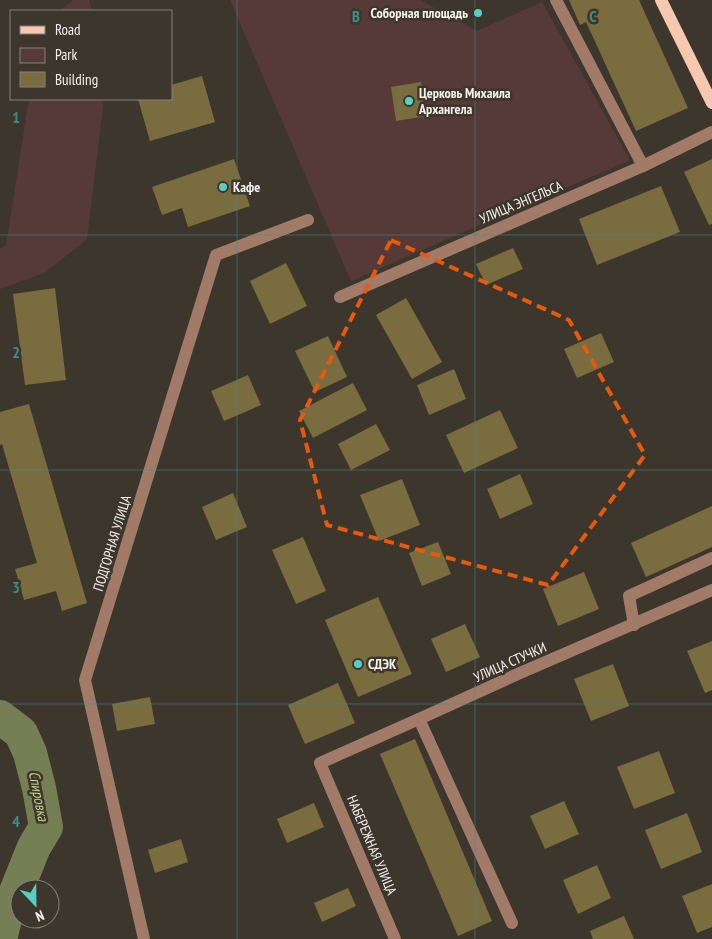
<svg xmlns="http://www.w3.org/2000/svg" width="712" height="939" font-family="'PT Sans Narrow',sans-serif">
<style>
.green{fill:#563a38}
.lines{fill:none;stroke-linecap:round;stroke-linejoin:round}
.river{stroke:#767f53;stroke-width:34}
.building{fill:#796c3f}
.minor{stroke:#a27b68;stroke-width:12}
.major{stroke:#f7c7b0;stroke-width:12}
.marked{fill:none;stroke:#e8590c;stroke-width:4;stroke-dasharray:10 6;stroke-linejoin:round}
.grid{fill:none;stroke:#3d8e87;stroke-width:1;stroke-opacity:0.55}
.poi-dot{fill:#55cec6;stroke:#3d362d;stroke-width:2}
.labels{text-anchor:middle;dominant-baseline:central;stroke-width:5;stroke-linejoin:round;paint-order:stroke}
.poi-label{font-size:14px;font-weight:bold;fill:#f4f0eb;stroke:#3d362d;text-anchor:start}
.street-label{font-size:14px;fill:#f4f0eb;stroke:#3d362d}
.water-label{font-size:15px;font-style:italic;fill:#c4d38b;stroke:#3d362d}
.grid-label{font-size:16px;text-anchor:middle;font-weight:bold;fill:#3d8e87;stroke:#3d362d;stroke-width:5;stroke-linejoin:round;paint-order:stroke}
</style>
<rect width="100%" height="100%" fill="#3d362d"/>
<g class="green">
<path d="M73 0H89L92 11H60Z"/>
<path d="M230 0H420L477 31 542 2 630 160 351 281Z"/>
<path d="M29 99H104L87 239 46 272 0 289V249L6 245Z"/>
</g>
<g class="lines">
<path class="river" d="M0 717 21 733 30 753 39 788 46 827 34 847 5 919 0 939"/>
</g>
<g class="building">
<path d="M569 0H639L688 108 636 131 586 22 580 25Z"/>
<path d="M202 76 215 122 150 141 138 99H171V85Z"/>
<path d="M421 82 427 116 396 121 391 87Z"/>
<path d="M234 159 250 206 188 227 182 208 162 215 152 187Z"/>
<path d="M712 159V224L709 225 684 172Z"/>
<path d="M661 186 680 232 597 265 579 219Z"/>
<path d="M513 248 523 269 486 285 476 264Z"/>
<path d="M286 263 307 306 270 324 250 281Z"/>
<path d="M55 288 66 380 25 385 13 294Z"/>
<path d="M406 298 442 362 412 379 376 315Z"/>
<path d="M601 333 614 362 577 378 564 349Z"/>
<path d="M328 336 347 377 315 392 295 351Z"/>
<path d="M454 369 466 399 429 415 417 385Z"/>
<path d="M248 375 261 405 224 421 211 391Z"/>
<path d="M353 383 367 410 313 438 299 411Z"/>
<path d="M29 404 87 603 62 611 56 591 24 600 15 569 37 563 2 444 0 445V412Z"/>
<path d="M500 410 518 448 464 473 446 435Z"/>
<path d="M376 424 390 450 351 470 338 444Z"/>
<path d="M520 474 533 504 500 519 487 489Z"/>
<path d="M402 479 420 525 379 541 360 495Z"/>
<path d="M233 493 247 527 216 540 202 507Z"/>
<path d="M712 506V547L646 577 631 543Z"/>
<path d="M303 537 326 591 296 604 272 550Z"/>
<path d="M438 542 451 574 422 586 409 553Z"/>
<path d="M584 572 599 609 558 626 543 589Z"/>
<path d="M378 597 412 674 358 697 325 620Z"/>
<path d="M465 624 480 657 446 672 431 639Z"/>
<path d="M712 641V690L705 693 687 651Z"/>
<path d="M613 664 629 706 591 721 574 679Z"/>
<path d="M338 683 355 723 305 744 288 705Z"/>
<path d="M150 697 155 724 117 731 112 704Z"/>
<path d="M415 739 492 921 458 936 380 754Z"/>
<path d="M659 751 675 793 634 809 617 767Z"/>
<path d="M564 801 579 834 545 849 530 816Z"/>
<path d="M314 803 324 827 287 843 277 819Z"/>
<path d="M687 813 702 852 661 869 645 830Z"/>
<path d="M181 839 188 862 155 873 148 850Z"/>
<path d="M597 865 611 898 578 914 563 880Z"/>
<path d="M712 884V927L697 933 682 896Z"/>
<path d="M348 888 356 906 322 922 314 903Z"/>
<path d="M624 916 634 939H593L590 931Z"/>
</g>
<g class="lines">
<g class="minor">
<path d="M556 0 643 166"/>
<path d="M340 297 643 166 712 132"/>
<path d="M634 625 629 596 712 558"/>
<path d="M419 719 512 923"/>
<path d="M144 939 85 680 216 255 308 220"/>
<path d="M395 939 320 763 419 719 520 673 712 590"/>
</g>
<path class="major" d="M661 0 712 103"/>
</g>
<path class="marked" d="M391 240 569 320 645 455 548 585 327 525 300 420Z"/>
<path class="grid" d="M237 0V939M475 0V939M0 235H712M0 470H712M0 704H712"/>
<g class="poi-dot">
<circle cx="478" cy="13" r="5"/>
<circle cx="409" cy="101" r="5"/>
<circle cx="223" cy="187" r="5"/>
<circle cx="358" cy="664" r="5"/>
</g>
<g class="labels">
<g class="poi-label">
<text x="468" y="13" text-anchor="end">Соборная площадь</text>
<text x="419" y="93">Церковь Михаила<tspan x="419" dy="16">Архангела</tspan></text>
<text x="233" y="187">Кафе</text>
<text x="368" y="664">СДЭК</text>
</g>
<g class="street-label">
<text transform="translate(521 202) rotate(-23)">УЛИЦА ЭНГЕЛЬСА</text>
<text transform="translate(112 543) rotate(-73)">ПОДГОРНАЯ УЛИЦА</text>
<text transform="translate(510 662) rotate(-24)">УЛИЦА СТУЧКИ</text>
<text transform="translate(372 845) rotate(67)">НАБЕРЕЖНАЯ УЛИЦА</text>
</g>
<g class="water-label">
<text transform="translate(39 796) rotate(79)">Спировка</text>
</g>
</g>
<g class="grid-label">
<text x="356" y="22">B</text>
<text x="593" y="22">C</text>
<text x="16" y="123">1</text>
<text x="16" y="358">2</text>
<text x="16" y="593">3</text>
<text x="16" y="827">4</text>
</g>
<rect x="10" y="10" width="162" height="90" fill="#3d362d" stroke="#868079"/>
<rect x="20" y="26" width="25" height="8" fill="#f7c7b0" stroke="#868079"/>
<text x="55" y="35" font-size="15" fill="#f4f0eb">Road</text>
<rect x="20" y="48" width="25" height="15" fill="#563a38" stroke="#868079"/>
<text x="55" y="60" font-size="15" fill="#f4f0eb">Park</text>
<rect x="20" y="72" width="25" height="15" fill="#796c3f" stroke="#868079"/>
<text x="55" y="85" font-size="15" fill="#f4f0eb">Building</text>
<g transform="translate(35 904) rotate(158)"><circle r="24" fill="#3d362d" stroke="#868079"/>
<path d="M0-4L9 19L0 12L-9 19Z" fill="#55cec6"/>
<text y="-8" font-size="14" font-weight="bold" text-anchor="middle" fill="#f4f0eb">N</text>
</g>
</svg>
